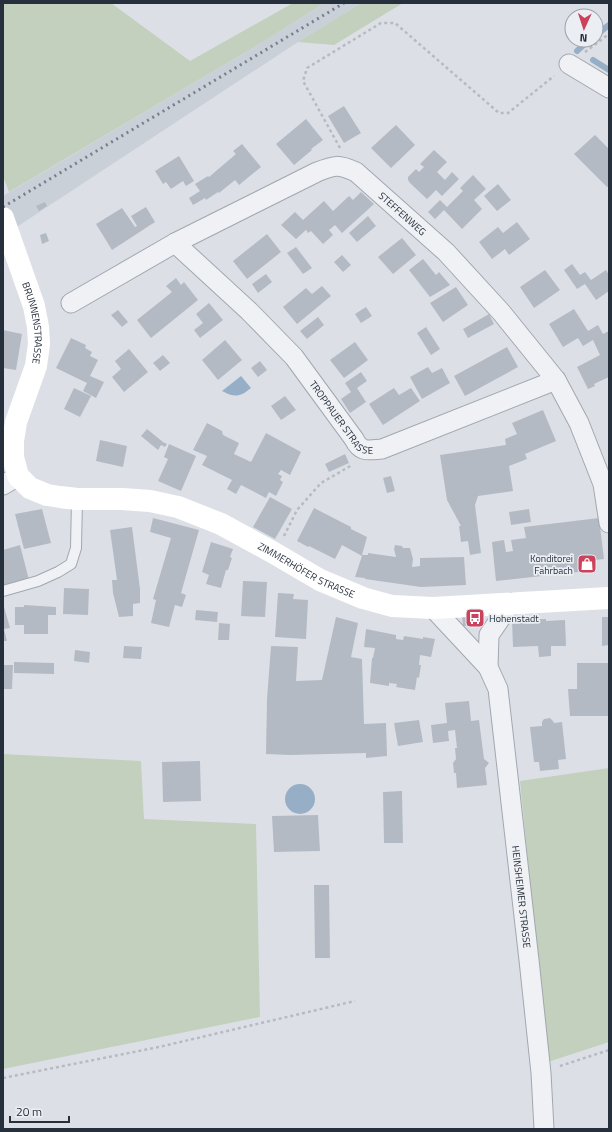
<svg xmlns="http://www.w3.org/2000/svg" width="612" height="1132" font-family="'Titillium Web',sans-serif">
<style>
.built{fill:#cad0d8}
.green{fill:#c3d0be}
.water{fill:#97afc6}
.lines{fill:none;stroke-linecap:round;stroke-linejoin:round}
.stream{stroke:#97afc6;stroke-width:6}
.building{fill:#b4bac3}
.lane-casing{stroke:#a2a7b0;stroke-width:12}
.street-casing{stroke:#a2a7b0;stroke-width:21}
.path{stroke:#b7bbc1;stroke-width:2.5;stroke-dasharray:3 3;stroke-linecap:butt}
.lane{stroke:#eff1f5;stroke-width:10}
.street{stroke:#eff1f5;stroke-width:19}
.secondary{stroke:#fff;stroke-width:22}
.rail{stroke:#76808f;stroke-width:3;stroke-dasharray:2 4;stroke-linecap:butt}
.labels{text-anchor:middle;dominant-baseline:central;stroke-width:3.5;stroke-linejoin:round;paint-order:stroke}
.street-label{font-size:10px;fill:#262f3c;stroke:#ebeff4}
.poi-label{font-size:10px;fill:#262f3c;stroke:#ebeff4;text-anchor:end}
</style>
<rect width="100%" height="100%" fill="#dce0e6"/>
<path class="built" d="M324 3H361L298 42 3 236V196L266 40Z"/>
<g class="green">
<path d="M3 3H111L190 61 293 3H324L266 40 9 192 3 176Z"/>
<path d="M361 3H403L334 45 298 42Z"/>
<path d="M3 754 141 761 144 819 256 824 260 1017 3 1069Z"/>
<path d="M609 768V1042L548 1062 520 781Z"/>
</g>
<g class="water">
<path d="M241 376 251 388C240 397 235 398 222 391Z"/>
<circle cx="300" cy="799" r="15"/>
</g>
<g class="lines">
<g class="stream">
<path d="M596 35 609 25"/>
<path d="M577 51 589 40"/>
<path d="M593 60 609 70"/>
</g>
</g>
<g class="building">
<path d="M344 106 361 133 344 143 328 116Z"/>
<path d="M306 119 323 140 311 149 312 150 294 165 276 144Z"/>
<path d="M396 125 415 145 391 168 371 148Z"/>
<path d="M595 135 609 149V186L607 187 574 154Z"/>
<path d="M242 144 261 167 239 185 235 180 219 193 218 192 206 200 205 198 193 205 189 198 200 191 195 184 208 176 209 177 236 154 233 151Z"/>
<path d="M434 150 447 162 437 172 445 180 452 172 459 179 442 196 436 190 427 199 410 183 408 180V177L416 169 419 172 424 167 420 164Z"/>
<path d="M179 156 194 181 186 186 183 181 171 189 166 182 163 184 155 171Z"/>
<path d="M473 175 486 189 474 200 482 209 462 229 444 210 435 219 428 212 440 200 447 207 463 191 460 188Z"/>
<path d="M498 184 511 200 497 211 484 196Z"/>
<path d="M361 192 374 204 342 233 335 225 329 230 333 235 323 244 311 231 308 233 306 230 296 239 281 225 295 212 303 220 324 201 333 211 349 196 353 200Z"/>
<path d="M45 202 47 206 39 211 36 206Z"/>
<path d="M146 207 155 222 112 250 96 224 122 208 135 227 137 226 131 216Z"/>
<path d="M368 216 376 226 357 242 349 233Z"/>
<path d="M517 222 530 239 509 255 505 249 492 259 479 242 498 227 503 233Z"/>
<path d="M46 233 49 241 42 244 40 235Z"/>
<path d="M267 234 281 252 247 279 233 261Z"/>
<path d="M402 238 416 255 393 274 378 257Z"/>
<path d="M296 247 312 268 303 274 287 253Z"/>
<path d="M342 255 351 265 343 272 334 262Z"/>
<path d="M423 259 436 275 439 272 450 285 430 297 409 270Z"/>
<path d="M572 264 580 275 585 272 591 280 606 270 609 275V291L596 300 585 284 577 289 564 270Z"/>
<path d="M545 270 560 290 534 308 520 287Z"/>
<path d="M266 274 272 282 258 293 252 284Z"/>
<path d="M176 278 181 285 184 282 198 300 151 338 137 320 172 292 166 286Z"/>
<path d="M322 286 331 296 297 324 283 307 306 288 312 294Z"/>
<path d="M456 287 468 305 443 322 430 303Z"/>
<path d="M209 303 223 320 200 338 194 330 203 323 196 314Z"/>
<path d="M366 307 372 316 361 323 355 314Z"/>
<path d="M574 309 588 331 598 325 603 334 609 331V377L594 384 595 386 588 389 577 367 600 355 593 340 583 346 578 338 563 347 549 324Z"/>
<path d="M118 310 128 322 122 327 111 315Z"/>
<path d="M489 314 494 324 468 338 463 329Z"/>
<path d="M318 317 324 325 307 339 300 331Z"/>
<path d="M426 327 440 349 431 355 417 333Z"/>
<path d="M3 330 22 334 16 370 3 368Z"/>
<path d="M71 338 86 345 85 348 92 352 90 356 98 360 90 376 104 382 96 398 83 391 87 383 56 368Z"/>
<path d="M225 340 242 360 218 380 202 360Z"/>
<path d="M355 342 368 360 344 378 330 360Z"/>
<path d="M507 347 518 367 465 396 454 376Z"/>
<path d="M129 349 148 372 124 392 112 377 121 369 115 361Z"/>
<path d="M163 355 170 363 160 371 153 363Z"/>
<path d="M260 361 267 370 258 377 251 368Z"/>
<path d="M428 367 432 373 442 368 450 383 422 399 410 377Z"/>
<path d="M361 372 367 381 357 388 366 402 350 413 341 399 351 392 345 383Z"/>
<path d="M74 388 91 396 80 417 64 409Z"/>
<path d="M394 388 399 395 411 388 420 401 383 425 369 404Z"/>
<path d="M285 396 296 410 281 420 271 406Z"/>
<path d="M543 410 556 441 525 454 527 459 509 466 513 491 478 496 475 505 481 553 470 555 468 541 461 542 459 526H461L447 500 440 455 506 445 505 439 517 434 512 423Z"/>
<path d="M207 423 222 431 223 435 239 443 234 454 251 462 266 433 301 452 290 475 281 470 278 474 282 476 280 480 283 482 276 496 269 492 266 498 241 485 236 494 227 489 232 480 202 465 207 456 193 450Z"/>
<path d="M147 429 163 442 167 444 165 447 161 445 158 450 141 436Z"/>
<path d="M100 440 127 446 123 467 96 461Z"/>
<path d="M169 444 196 456 181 491 158 481 168 459 164 457Z"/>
<path d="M345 454 349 463 329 472 325 464Z"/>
<path d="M391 476 395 491 387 493 383 478Z"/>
<path d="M270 497 292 509 275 539 253 527Z"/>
<path d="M314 508 351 527V529L367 537 362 555H368V553L396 557 394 549 395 545 402 546 403 548H410L413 559 412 567 420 566V558L464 557 466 585 421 587 365 579V578L355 577 362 556 342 545 335 559 309 546 308 547 297 541Z"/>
<path d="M42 509 51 543 24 549 15 514Z"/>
<path d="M529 509 531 522 511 525 509 512Z"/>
<path d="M153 518 199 530 181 593 186 595 182 607 175 605 169 627 151 623 156 600 153 599 171 538 150 532Z"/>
<path d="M599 518 604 559 595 560 596 570 496 581 492 542 504 540 506 552 513 551 511 540 526 538 524 527Z"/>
<path d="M132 527 140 589V603L133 604V616L119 617 113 593 112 580H117L110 530Z"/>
<path d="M211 542 233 549 230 557 232 558 228 570H226L221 588 206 584 209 575 202 572Z"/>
<path d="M20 545 29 580 4 587 3 583V550Z"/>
<path d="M243 581 267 582 265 617 241 616Z"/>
<path d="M64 588 89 589 88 615 63 614Z"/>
<path d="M278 593 294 594 293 599 308 600 306 639 275 637Z"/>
<path d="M3 603 10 628 4 629 7 641H3Z"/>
<path d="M24 605 56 607V615H48V634H24V625H15V607H24Z"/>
<path d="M196 610 218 612 217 622 195 620Z"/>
<path d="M475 615 477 625 463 626 462 616Z"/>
<path d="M336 617 358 623 351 657 362 659 364 724 386 723 387 756 366 758V753L290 755 266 754 267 699 271 646 298 647 296 681 322 680Z"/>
<path d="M602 617H609V645L602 646Z"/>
<path d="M546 619V621L565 620 566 646H551V656L539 657 538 646 513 647 512 620Z"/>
<path d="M219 623 230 624 229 640H218Z"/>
<path d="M366 629 396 635V639L403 640 404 636 423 639V637L435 639 431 657 420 655 419 665H421L419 678 417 677 415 690 396 687 397 684 389 683V686L370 683 372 658H373L375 648 364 647Z"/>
<path d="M124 646 142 647 141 659 123 658Z"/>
<path d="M75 650 90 652 89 663 74 661Z"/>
<path d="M14 662 54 663V674L14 673Z"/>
<path d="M577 663H609V716H570L568 689H577Z"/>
<path d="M3 665H13L12 689H3Z"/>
<path d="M469 701 471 721 479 720 484 759 489 763 485 768 487 785 457 788 456 773H454L453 763 456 759 455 748H457L455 730 448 731 449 741 433 743 431 725 447 723 445 703Z"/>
<path d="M550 718 553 721 554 723 562 722 566 759 558 760 559 769 540 771 539 762H534L530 727 542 726V722L544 719Z"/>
<path d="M419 720 423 742 398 746 394 723Z"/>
<path d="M200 761 201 801 163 802 162 762Z"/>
<path d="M402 791 403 843H384L383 792Z"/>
<path d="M318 815 320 851 274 852 272 816Z"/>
<path d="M314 885H329L330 958H315Z"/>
</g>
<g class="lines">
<defs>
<path id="lane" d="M3 591 38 581 58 572 71 564 76 548 77 499"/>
<g id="street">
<path d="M569 64 609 88"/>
<path id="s1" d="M175 243 249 311 294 357 354 439C361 453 368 450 382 449L556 380"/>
<path id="s2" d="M71 303 175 243 317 172C335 165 338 164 356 172L446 252 501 312 556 380 579 423 603 484 609 523"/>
<path d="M3 485 18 476"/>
<path id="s3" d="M433 608 488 667 498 689 529 960 541 1073 544 1129"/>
<path d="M488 667 489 635 511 603"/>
</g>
</defs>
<use href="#lane" class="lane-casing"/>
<use href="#street" class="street-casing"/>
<g class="path">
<path d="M585 52 609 34"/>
<path d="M340 148 303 81 307 68 381 23H395L499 113H508L554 76"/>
<path d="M284 536 297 510 321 483 352 465"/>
<path d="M560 1066 609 1050"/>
<path d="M3 1078 159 1047 355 1001"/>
</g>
<use href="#lane" class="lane"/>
<use href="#street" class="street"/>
<path class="secondary" id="s4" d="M3 218 34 306 38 327 39 344 36 366 16 422 13 441V457L18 476 30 488 47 495 60 497 77 499H122L150 501 178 507 221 524 274 553 320 580 363 598 392 606 433 608 609 598"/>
<path class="rail" d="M3 207 344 3"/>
</g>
<defs>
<symbol id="shop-square" viewBox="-11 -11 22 22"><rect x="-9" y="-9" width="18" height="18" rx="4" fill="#ca425b" stroke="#ebeff4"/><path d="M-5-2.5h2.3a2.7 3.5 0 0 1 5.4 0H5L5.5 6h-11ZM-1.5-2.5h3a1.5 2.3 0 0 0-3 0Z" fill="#fff"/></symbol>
<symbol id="bus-square" viewBox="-11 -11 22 22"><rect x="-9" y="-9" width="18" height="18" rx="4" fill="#ca425b" stroke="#ebeff4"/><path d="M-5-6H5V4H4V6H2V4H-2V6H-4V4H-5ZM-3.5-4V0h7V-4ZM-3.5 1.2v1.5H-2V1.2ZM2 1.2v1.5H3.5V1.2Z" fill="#fff"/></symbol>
</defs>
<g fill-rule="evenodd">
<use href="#shop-square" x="576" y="553" width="22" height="22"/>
<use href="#bus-square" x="464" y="607" width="22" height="22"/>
</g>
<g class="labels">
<g class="street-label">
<text stroke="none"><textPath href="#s2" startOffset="382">STEFFENWEG</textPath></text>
<text stroke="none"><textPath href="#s4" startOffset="110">BRUNNENSTRASSE</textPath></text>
<text stroke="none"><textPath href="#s1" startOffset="243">TROPPAUER STRASSE</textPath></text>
<text stroke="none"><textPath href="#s4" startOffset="579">ZIMMERHÖFER STRASSE</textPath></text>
<text stroke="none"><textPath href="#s3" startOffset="314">HEINSHEIMER STRASSE</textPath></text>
</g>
<g class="poi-label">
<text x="573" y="558">Konditorei<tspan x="573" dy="12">Fahrbach</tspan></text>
<text x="489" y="618" text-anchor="start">Hohenstadt</text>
</g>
</g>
<rect width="612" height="1132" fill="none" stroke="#262f3c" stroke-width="8"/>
<g transform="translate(584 28) rotate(183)"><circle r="19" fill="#ebeff4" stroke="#9ca2aa"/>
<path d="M0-3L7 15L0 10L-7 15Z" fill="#ca425b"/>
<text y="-6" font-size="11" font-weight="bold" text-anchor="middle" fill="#262f3c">N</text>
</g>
<path d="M10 1116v6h59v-6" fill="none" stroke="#262f3c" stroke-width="2"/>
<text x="16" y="1116" font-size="12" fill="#262f3c" stroke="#ebeff4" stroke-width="3" paint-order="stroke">20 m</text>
</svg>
